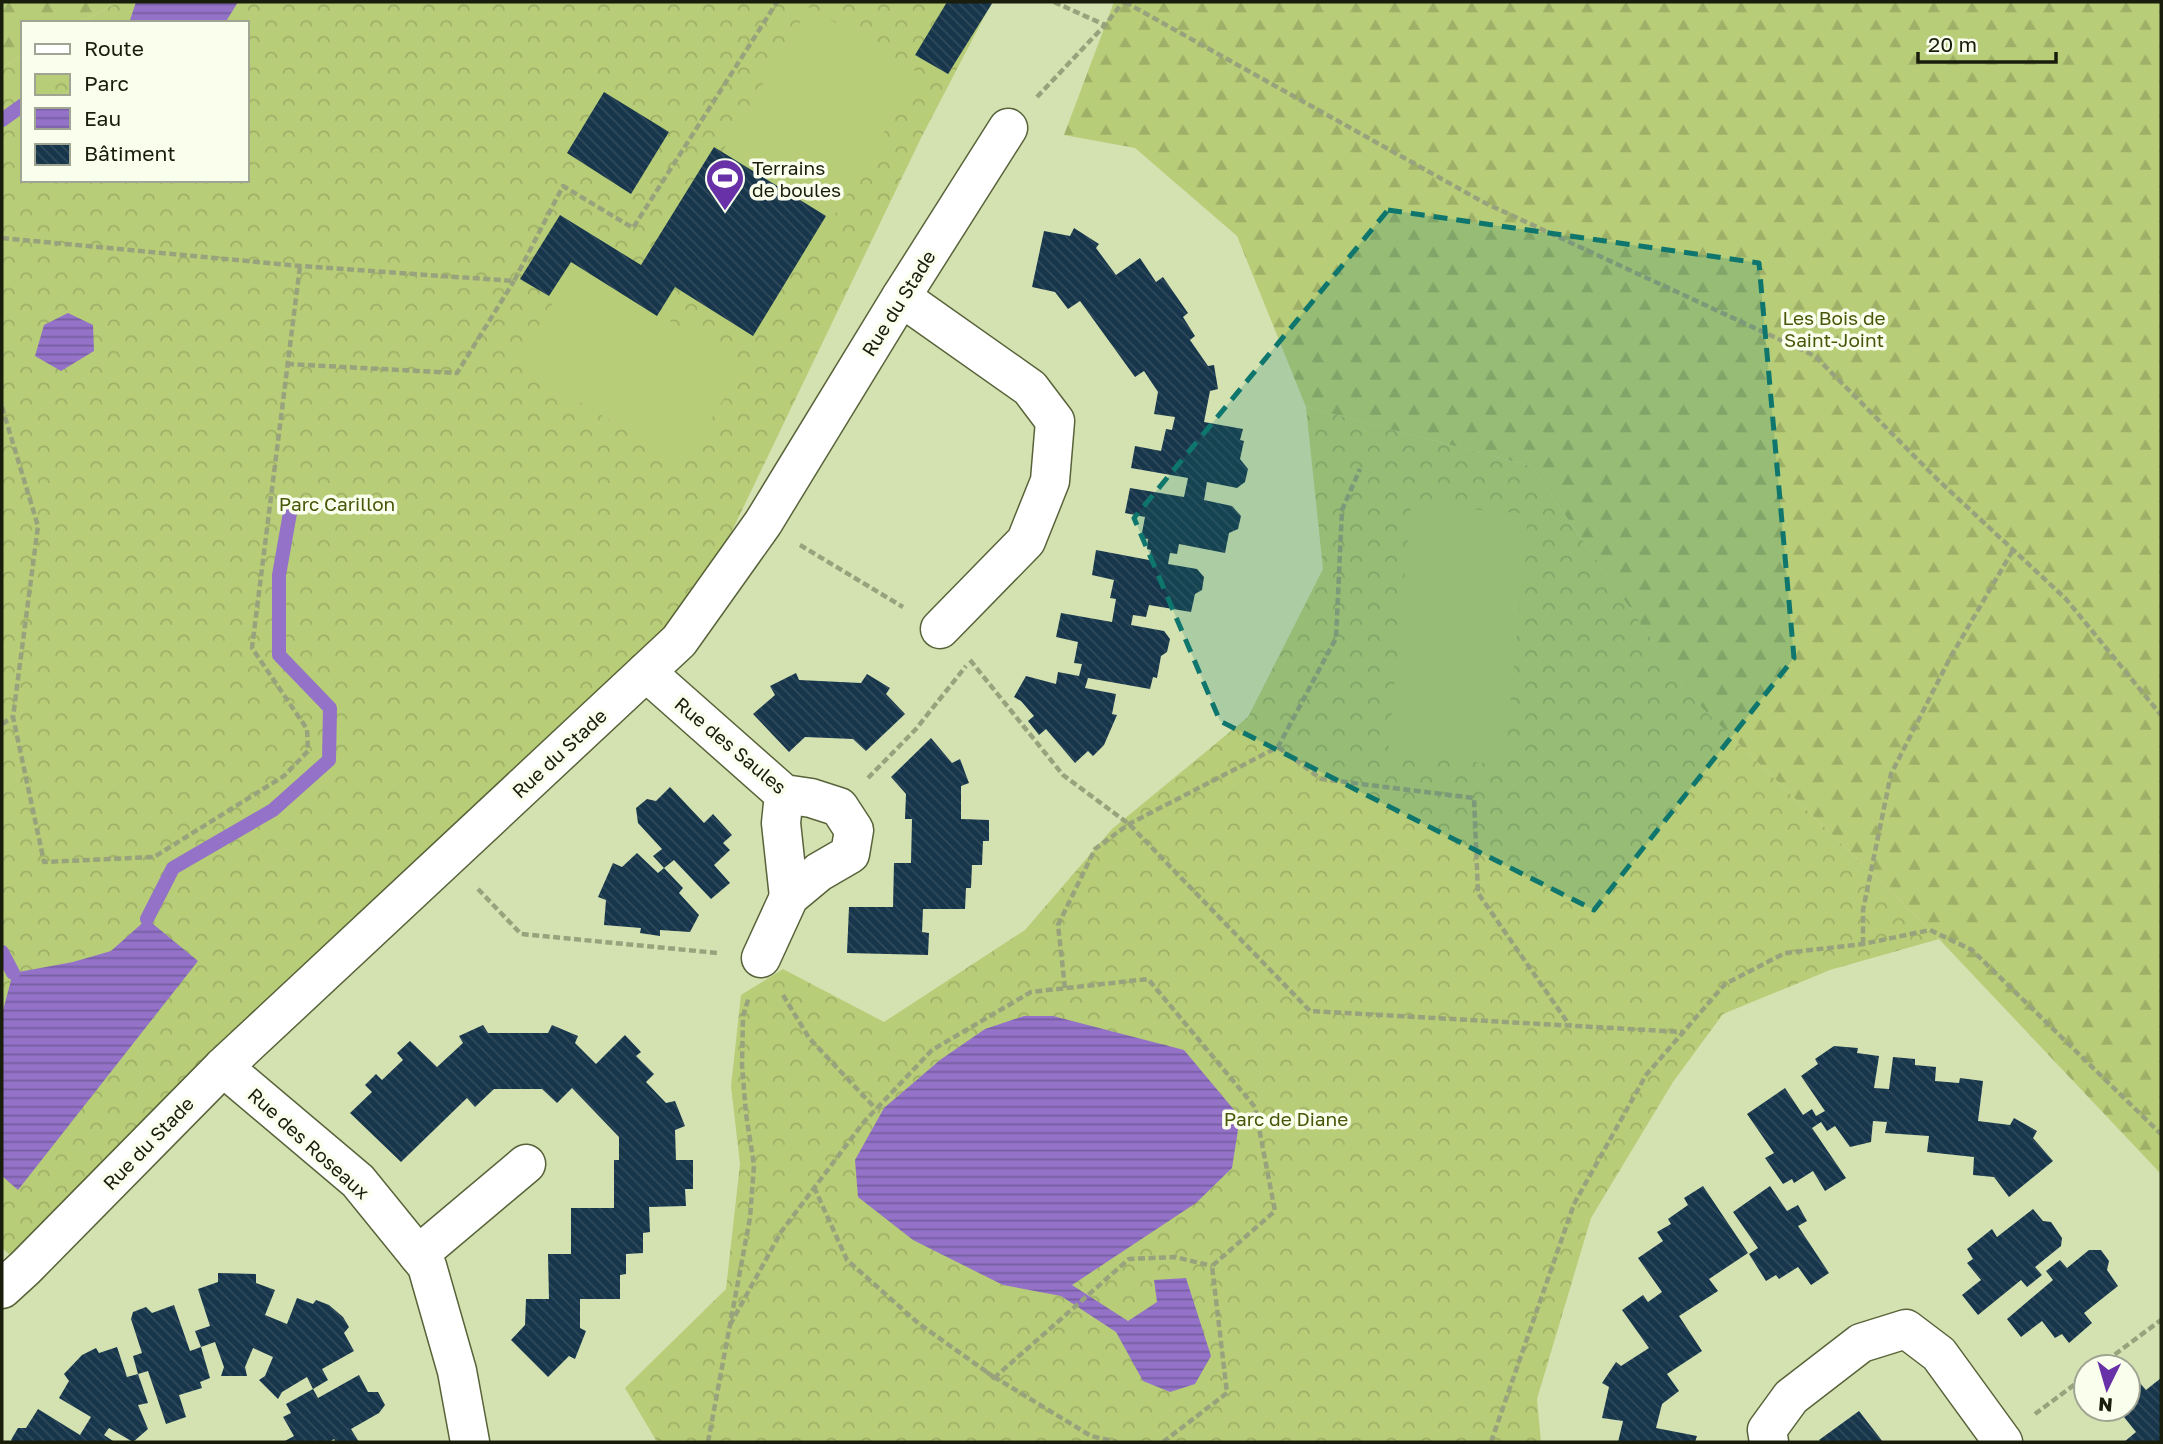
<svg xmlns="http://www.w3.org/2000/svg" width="2163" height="1444" font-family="'Golos Text',sans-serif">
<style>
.forest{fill:url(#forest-firs)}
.park{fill:url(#park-crowns)}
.pitch{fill:#b8cd78}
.water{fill:url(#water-rules)}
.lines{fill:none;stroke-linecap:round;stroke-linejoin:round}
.stream{stroke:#9372c8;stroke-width:14}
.building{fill:url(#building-back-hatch)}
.minor-casing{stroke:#586339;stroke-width:41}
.path{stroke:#98a37d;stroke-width:4.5;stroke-dasharray:7 3.5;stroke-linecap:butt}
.minor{stroke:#fff;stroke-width:38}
.marked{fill:#0f766e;fill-opacity:0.2;stroke:#0f766e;stroke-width:5;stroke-dasharray:14 9;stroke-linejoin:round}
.labels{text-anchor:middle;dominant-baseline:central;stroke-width:7;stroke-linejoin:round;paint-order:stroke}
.poi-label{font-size:19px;fill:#191d0c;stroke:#f9ffec;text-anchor:start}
.street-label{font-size:19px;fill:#191d0c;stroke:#f9ffec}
.park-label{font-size:19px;fill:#475609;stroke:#f9ffec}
</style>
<defs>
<pattern id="forest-firs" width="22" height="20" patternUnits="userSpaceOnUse" patternTransform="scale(1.75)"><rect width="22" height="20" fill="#b8cd78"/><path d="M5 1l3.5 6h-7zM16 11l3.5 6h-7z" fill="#9eb067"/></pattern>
<pattern id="park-crowns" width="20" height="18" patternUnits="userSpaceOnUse" patternTransform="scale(1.75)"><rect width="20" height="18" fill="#b8cd78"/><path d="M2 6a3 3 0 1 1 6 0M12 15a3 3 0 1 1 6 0" fill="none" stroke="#9eb067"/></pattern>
<pattern id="water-rules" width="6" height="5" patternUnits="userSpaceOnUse" patternTransform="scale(1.75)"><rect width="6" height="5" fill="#9372c8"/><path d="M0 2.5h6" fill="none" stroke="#775da1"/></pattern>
<pattern id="building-back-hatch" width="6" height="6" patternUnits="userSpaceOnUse" patternTransform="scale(1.75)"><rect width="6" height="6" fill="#18364b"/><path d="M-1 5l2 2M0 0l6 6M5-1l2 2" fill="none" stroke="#304a5b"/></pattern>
</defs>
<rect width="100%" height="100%" fill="#d4e2b2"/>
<g class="forest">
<path d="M2 2H118L81 23H23V55L2 67Z"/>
<path d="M1114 2H2161V1174L1939 939 1694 700 1531 466 1306 407 1237 236 1135 148 1064 135Z"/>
</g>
<g class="park">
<path d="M118 2H992L921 138 679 641 25 1268 2 1248V67L23 55V180H247V23H81Z"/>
<path d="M1306 407 1531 466 1694 700 1939 939 1830 970 1723 1014 1673 1082 1591 1218 1537 1399 1541 1442H657L625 1388 726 1289 740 1164 731 1086 741 995 783 969 884 1022 1025 930 1112 829 1248 717 1323 569Z"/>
</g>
<g class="pitch">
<path d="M809 7 919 73 822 236 711 171Z"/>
<path d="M577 264 744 366 683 465 516 363Z"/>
<path d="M1411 504 1528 514 1505 765 1388 754Z"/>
</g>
<g class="water">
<path d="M136 2H238L225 23H129Z"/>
<path d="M68 313 93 325 94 351 61 371 35 356 44 325Z"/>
<path d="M147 919 198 961 18 1190 2 1176V1014L13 973 73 962 111 951Z"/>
<path d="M1024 1016H1053L1184 1050 1240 1117 1232 1168 1196 1203 1072 1285 1128 1321 1157 1302 1154 1280 1186 1278 1211 1356 1195 1384 1170 1392 1143 1381 1116 1332 1061 1296 1003 1285 913 1240 858 1197 855 1160 884 1108 940 1060 985 1029Z"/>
</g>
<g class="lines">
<g class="stream">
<path d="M2 120 23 105"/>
<path d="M147 919 173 868 273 810 329 760 330 708 279 655V575L290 513"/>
<path d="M2 952 13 973"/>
</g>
</g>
<g class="building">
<path d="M947 2H993L948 74 915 55Z"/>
<path d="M604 92 669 132 631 194 567 153Z"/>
<path d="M714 147 826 216 753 336 675 287 657 316 571 262 549 296 520 279 560 215 641 265Z"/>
<path d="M1074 228 1099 244 1096 248 1116 275 1140 258 1156 282 1163 277 1188 313 1183 317 1195 336 1190 340 1208 366 1214 365 1218 389 1210 391 1204 422 1243 429 1240 440 1244 441 1240 459 1248 469 1245 482 1237 488 1207 482 1204 500 1232 506 1241 516 1238 529 1229 533 1225 553 1179 544 1177 554 1170 553 1168 564 1197 569 1204 577 1202 590 1195 594 1191 612 1149 605 1146 617 1133 615 1131 625 1164 631 1170 639 1167 652 1161 656 1157 678 1153 677 1150 689 1088 678 1085 688 1116 694 1112 714 1117 715 1104 745 1093 756 1088 751 1075 763 1046 729 1039 735 1028 721 1034 716 1021 701 1014 697 1026 676 1056 684 1058 672 1079 676 1082 664 1074 663 1078 642 1056 637 1061 613 1112 622 1116 599 1110 598 1114 580 1092 575 1096 550 1149 560 1151 550 1147 549 1148 539 1141 538 1145 517 1125 513 1130 488 1184 497 1188 478 1131 468 1135 446 1161 451 1166 429 1172 430 1175 417 1154 414 1158 392 1144 371 1135 377 1080 301 1068 309 1055 292 1032 287 1044 231 1070 236Z"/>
<path d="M796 673 799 680 861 683 867 674 890 688 886 694 905 714 866 751 853 739 805 737 789 752 753 714 775 695 770 686Z"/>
<path d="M931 738 952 763 960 759 969 783 961 786V819L989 820V841H983L982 865H972L971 888H966L965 909H923L922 932 929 933 928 955 847 953 849 907H893L894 863H911L912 819H905L906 794 891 777Z"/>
<path d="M670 787 704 823 713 814 732 835 723 843 730 850 714 865 730 883 711 899 674 860 664 868 683 888 679 893 699 915 690 932 660 930V936L640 933 641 928 604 925 606 900 598 897 613 863 622 867 637 853 658 873 664 868 653 856 662 849 638 823 636 808 647 799 656 801Z"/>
<path d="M483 1025 488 1033H548L552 1025 578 1036 575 1043 596 1064 625 1035 641 1052 636 1056 654 1074 646 1082 666 1103 675 1101 685 1126 675 1130 676 1160H693V1189H685L686 1206 649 1207 650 1232 643 1233V1253L626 1254V1274L620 1275V1299H580V1328L586 1331 575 1359 569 1356 548 1377 511 1340 525 1325 526 1299H549L548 1254H571V1208H614V1160H619V1137L572 1088 557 1103 542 1089H494L475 1107 467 1098 401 1162 350 1113 372 1092 365 1085 376 1074 382 1080 403 1060 397 1053 410 1041 437 1067 463 1043 459 1036Z"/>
<path d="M1834 1046 1858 1048 1857 1053 1879 1056 1874 1088 1889 1089 1893 1057 1915 1059V1065L1936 1067 1935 1081 1959 1083 1960 1078 1983 1081 1978 1121 2010 1125 2014 1118 2037 1131 2033 1138 2053 1161 2009 1197 1994 1177 1973 1175 1974 1157 1927 1152 1929 1136 1885 1133 1887 1122 1873 1121 1871 1142 1850 1147 1835 1126 1827 1131 1821 1122 1812 1128 1846 1178 1825 1191 1813 1171 1794 1183 1792 1179 1783 1184 1765 1158 1774 1153 1747 1114 1785 1088 1803 1115 1812 1109 1816 1116 1825 1111 1801 1076 1818 1064 1815 1059Z"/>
<path d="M1703 1186 1748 1253 1709 1279 1718 1291 1679 1316 1702 1351 1667 1374 1679 1391 1662 1404 1656 1428 1697 1436 1695 1442H1618L1623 1421 1602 1418 1609 1387 1602 1383 1616 1362 1621 1366 1649 1348 1622 1310 1643 1295 1648 1302 1662 1292 1638 1258 1663 1241 1657 1232 1671 1224 1668 1219 1688 1205 1684 1198Z"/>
<path d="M1770 1186 1787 1211 1798 1205 1807 1221 1798 1226 1829 1273 1811 1285 1798 1267 1779 1279 1776 1275 1766 1281 1749 1254 1758 1248 1733 1212Z"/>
<path d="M2033 1209 2043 1221 2051 1222 2062 1238 2061 1246 2035 1267 2042 1275 2027 1287 2021 1280 1978 1315 1962 1295 1981 1280 1967 1263 1973 1259 1967 1249 1992 1229 1997 1237Z"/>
<path d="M2089 1250H2101L2109 1261 2107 1270 2118 1286 2084 1313 2092 1323 2069 1343 2062 1334 2055 1338 2042 1321 2021 1337 2007 1319 2053 1280 2046 1271 2060 1260 2067 1268Z"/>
<path d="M218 1273 256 1274V1283L275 1290 265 1315 287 1324 297 1298 313 1304 316 1300 329 1305 343 1317 349 1327 344 1333 354 1351 322 1369 328 1380 313 1389 307 1377 282 1392 278 1399 259 1380 265 1376 273 1357 253 1348 245 1367 247 1376H221L224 1367 215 1342 201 1347 195 1331 210 1326 198 1289 218 1282Z"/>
<path d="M174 1305 190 1351 201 1347 210 1378 200 1382 202 1388 179 1395 186 1417 166 1424 148 1371 138 1374 133 1356 142 1353 131 1319 133 1312 146 1307 152 1313Z"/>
<path d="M117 1347 127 1377 138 1374 148 1403 138 1405 148 1429 133 1442 109 1428 104 1435 113 1441 112 1442H12L11 1440 18 1428H26L38 1409 80 1435 91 1417 59 1398 69 1381 64 1374 82 1355 96 1348 99 1353Z"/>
<path d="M359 1375 368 1392H378L385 1405 379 1413 351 1429 359 1442H336L334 1439 329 1442H283L294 1436 283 1417 291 1413 286 1404 313 1389 318 1398Z"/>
<path d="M2161 1378V1440L2159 1442H2124L2136 1432 2120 1412 2128 1409V1393L2140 1383 2146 1390Z"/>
<path d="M1859 1411 1883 1442H1821L1819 1440Z"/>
</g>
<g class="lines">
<defs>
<g id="minor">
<path d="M901 297 1030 388 1055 421 1050 481 1026 541 940 629"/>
<path d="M646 672 784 794 811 798 839 807 854 830 850 854 819 872 789 897 761 958"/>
<path d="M784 794 781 823 789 897"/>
<path d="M223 1067 358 1181 427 1266 457 1371 470 1442"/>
<path d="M418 1255 526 1164"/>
<path d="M2 1289 25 1268 223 1067 679 641 763 523 901 297 1008 128"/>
<path d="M1769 1442 1767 1430 1791 1397 1861 1343 1906 1329 1939 1354 2003 1442"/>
</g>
</defs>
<use href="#minor" class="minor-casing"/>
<g class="path">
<path d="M1054 2 1105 25"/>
<path d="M1125 2 1483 202 1815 356 1937 479 2066 599 2161 715"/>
<path d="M1037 97 1105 25 1123 2"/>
<path d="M2 238 300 266 514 281 563 186 633 228 777 2"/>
<path d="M287 364 457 373 514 281"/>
<path d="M2 407 38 526 13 717 44 862 154 857 284 776 308 751 307 729 252 648 300 266"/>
<path d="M800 545 903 607"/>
<path d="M970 660 1063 775 1129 824 1310 1011 1683 1032"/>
<path d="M2 724 13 717"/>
<path d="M1278 747 1321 779 1474 798 1478 893 1570 1026"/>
<path d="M868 778 916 729 966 666"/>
<path d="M478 889 521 934 718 953"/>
<path d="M1863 944V910L1891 774 1950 658 2013 550"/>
<path d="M1065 988 1058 925 1095 849 1129 824 1278 747 1336 638 1342 510 1360 469"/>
<path d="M783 995 809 1038 876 1109"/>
<path d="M814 1187 847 1260 918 1323 991 1375 988 1373 994 1378 991 1375 1091 1436 1117 1442"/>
<path d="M730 1325 781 1232 863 1123 932 1050 1031 992 1148 979 1255 1107 1275 1211 1212 1266"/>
<path d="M2098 1367 2161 1320"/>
<path d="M994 1378 1129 1259 1175 1257 1212 1266"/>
<path d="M2035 1414 2086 1376"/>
<path d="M708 1442 750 1218 754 1165 746 1114 742 1065 743 1016 749 997"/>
<path d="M1163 1442 1227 1393 1212 1266"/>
<path d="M1491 1442 1574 1204 1646 1075 1725 984 1785 953 1863 944 1930 930 1972 950 2161 1134"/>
</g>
<use href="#minor" class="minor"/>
</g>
<path class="marked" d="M1388 210 1759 263 1794 658 1594 910 1220 721 1134 518Z"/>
<defs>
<symbol id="stadium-pin" viewBox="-11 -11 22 30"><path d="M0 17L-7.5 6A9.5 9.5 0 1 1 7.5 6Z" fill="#6831a8" stroke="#f9ffec"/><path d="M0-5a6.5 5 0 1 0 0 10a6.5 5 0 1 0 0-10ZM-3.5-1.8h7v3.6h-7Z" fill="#fff"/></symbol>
</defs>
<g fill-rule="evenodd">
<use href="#stadium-pin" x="703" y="156" width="44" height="60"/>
</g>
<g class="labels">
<g class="poi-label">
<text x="752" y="167">Terrains<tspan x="752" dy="22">de boules</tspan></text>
</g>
<g class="street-label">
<text transform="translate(898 303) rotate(-58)">Rue du Stade</text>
<text transform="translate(731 745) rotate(40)">Rue des Saules</text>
<text transform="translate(559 753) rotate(-43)">Rue du Stade</text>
<text transform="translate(148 1143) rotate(-46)">Rue du Stade</text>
<text transform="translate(309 1143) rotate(42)">Rue des Roseaux</text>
</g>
<g class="park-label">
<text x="1834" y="317">Les Bois de<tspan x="1834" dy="22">Saint-Joint</tspan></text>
<text x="337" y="503">Parc Carillon</text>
<text x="1286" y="1118">Parc de Diane</text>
</g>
</g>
<rect width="2163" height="1444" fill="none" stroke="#191d0c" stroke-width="7"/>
<rect x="21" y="21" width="228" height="161" fill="#f9ffec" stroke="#9fa592" stroke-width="2"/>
<rect x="35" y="44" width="35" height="10" fill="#ffffff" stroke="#9fa592" stroke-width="2"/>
<text x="84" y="56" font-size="21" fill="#191d0c">Route</text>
<rect x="35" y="74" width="35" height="21" fill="url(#park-crowns)" stroke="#9fa592" stroke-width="2"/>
<text x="84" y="91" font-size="21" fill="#191d0c">Parc</text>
<rect x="35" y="108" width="35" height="21" fill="url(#water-rules)" stroke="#9fa592" stroke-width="2"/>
<text x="84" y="126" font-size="21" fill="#191d0c">Eau</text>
<rect x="35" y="144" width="35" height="21" fill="url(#building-back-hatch)" stroke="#9fa592" stroke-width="2"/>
<text x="84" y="161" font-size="21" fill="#191d0c">Bâtiment</text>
<g transform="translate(2107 1388) rotate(185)"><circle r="33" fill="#f9ffec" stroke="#9fa592" stroke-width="2"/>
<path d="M0-5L12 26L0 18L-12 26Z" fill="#6831a8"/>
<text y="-10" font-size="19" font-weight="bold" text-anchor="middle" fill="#191d0c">N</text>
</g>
<path d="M1918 52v10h138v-10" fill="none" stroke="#191d0c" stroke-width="3.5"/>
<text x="1928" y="52" font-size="21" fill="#191d0c" stroke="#f9ffec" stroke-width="5" paint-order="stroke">20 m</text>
</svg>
